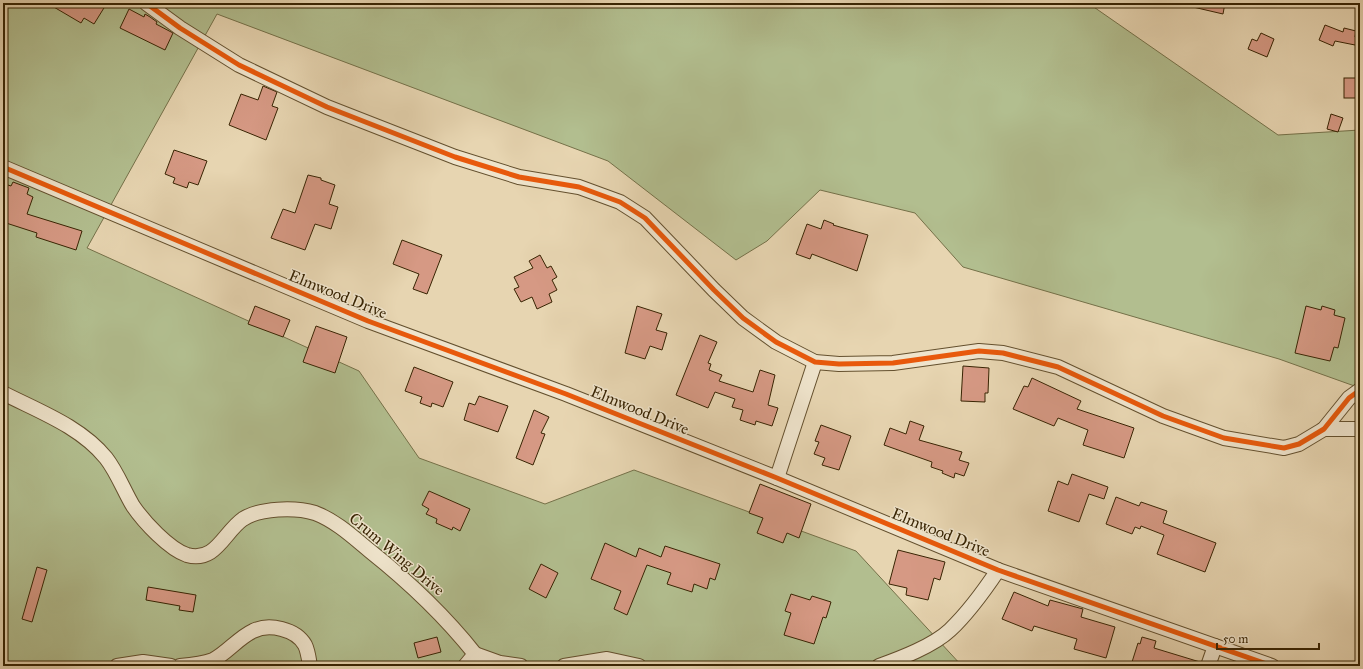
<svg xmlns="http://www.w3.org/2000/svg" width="1363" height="669" font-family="'IM FELL Great Primer',serif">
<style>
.green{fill:#b2be8f;stroke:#757149}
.building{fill:#d69984;stroke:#382403}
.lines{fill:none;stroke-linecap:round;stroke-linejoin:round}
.minor-casing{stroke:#64502e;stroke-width:16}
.minor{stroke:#efe4cc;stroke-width:14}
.cycleway-casing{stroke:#efe4cc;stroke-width:8}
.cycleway{stroke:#e8590c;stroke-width:5}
.labels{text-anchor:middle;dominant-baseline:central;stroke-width:3;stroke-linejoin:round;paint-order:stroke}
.street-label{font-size:16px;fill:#382403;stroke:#efe4cc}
</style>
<rect width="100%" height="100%" fill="#e7d5b1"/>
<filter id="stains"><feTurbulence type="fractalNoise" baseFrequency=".005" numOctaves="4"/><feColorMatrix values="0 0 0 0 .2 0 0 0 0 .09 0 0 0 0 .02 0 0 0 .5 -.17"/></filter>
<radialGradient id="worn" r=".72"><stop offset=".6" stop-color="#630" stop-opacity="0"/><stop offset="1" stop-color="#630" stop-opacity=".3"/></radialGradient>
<path class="green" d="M3 3H1088L1278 135 1360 130V388L1279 359 963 267 915 213 820 190 767 241 736 260 608 161 217 14 87 248 359 371 419 458 545 504 634 470 856 551 962 666H3Z"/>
<g class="building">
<path d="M47 3H107L94 24 84 18 81 23Z"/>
<path d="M1193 3H1225L1223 14 1193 7Z"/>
<path d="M129 9 144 17 145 14 150 17 157 22 156 24 173 33 165 50 120 28Z"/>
<path d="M1325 25 1343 32 1344 28 1356 31 1355 37 1360 39V46L1335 41 1333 46 1319 40Z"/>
<path d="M1261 33 1274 39 1267 57 1248 49 1252 39 1257 41Z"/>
<rect x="1344" y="78" width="16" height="20"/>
<path d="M263 86 277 92 272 106 278 108 266 140 229 125 241 94 258 100Z"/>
<path d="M1331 114 1343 118 1338 132 1327 129Z"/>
<path d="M174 150 207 161 198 185 189 182 187 188 173 183 175 178 165 174Z"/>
<path d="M308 175 321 178V180L335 185 329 204 338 207 331 229 315 224 305 250 271 238 283 209 295 213Z"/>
<path d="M13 182 29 188 27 194 33 197 27 214 82 231 76 250 36 237 37 233 3 222V191L5 184 11 186Z"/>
<path d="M824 220 834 224 833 225 868 235 857 271 812 254 810 259 796 254 807 224 821 229Z"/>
<path d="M402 240 442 255 427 294 413 289 419 274 393 264Z"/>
<path d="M540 255 547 268 551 266 557 277 552 280 557 290 549 294 552 302 537 309 532 297 521 302 514 289 519 287 514 277 533 268 529 261Z"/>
<path d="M255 306 290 320 283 337 248 324Z"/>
<path d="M637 306 662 314 656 330 667 333 662 350 650 346 645 359 625 353Z"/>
<path d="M1306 306 1321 310 1322 306 1335 310 1334 315 1345 318 1338 348 1334 347 1330 361 1295 353Z"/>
<path d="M316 326 347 337 335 373 303 362Z"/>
<path d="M700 335 717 342 708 363 711 364 709 370 722 375 719 381 753 392 760 370 775 375 768 405 778 408 772 426 756 421 755 425 740 420 743 410 732 407 735 399 715 392 708 408 676 395Z"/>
<path d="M963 366 989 368 988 393H985V402L961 401Z"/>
<path d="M414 367 453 382 443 407 432 403 431 407 420 403 422 397 405 391Z"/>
<path d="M1032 378 1081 401 1077 409 1134 428 1124 458 1083 445 1088 430 1058 418 1054 426 1013 409 1024 386 1028 387Z"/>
<path d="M479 396 508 406 498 432 464 420 469 403 475 405Z"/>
<path d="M534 410 549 417 541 433 545 434 533 465 516 458Z"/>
<path d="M910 421 924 426 919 440 962 452 959 460 969 463 964 476 955 473 954 478 942 473 943 471 931 467 932 462 884 445 890 428 906 434Z"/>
<path d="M821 425 851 436 839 470 822 465 825 458 814 454 819 442 815 441Z"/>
<path d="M1072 474 1108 487 1104 499 1089 494 1079 522 1048 511 1058 481 1068 485Z"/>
<path d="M760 484 811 504 799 538 787 533 783 543 757 533 763 518 749 513Z"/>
<path d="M429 491 470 509 460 531 453 527 452 530 436 523 437 519 426 514 429 509 422 505Z"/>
<path d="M1116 497 1139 506 1141 502 1167 511 1163 523 1216 543 1205 572 1157 554 1164 535 1141 526 1140 529 1135 527 1132 534 1106 524Z"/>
<path d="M605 543 636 557 639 548 661 557 665 546 720 564 715 580 710 578 707 589 694 584 692 592 667 584 671 573 647 565 627 615 614 609 621 591 591 579Z"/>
<path d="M898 550 945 562 940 580 934 578 928 600 906 595 907 588 889 584Z"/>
<path d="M541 564 558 573 546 598 529 589Z"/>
<path d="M37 567 47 570 32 622 22 619Z"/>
<path d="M148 587 196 595 193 612 179 610 180 606 146 600Z"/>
<path d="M1014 592 1048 606 1050 600 1083 609 1081 617 1115 627 1106 658 1074 649 1077 639 1034 626 1032 631 1002 619Z"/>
<path d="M791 594 810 600 812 596 831 602 826 618 823 617 814 644 784 635 791 613 785 611Z"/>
<path d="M437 637 441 652 418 658 414 643Z"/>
<path d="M1142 637 1156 641 1154 648 1200 662V666H1145L1132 662 1138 643 1140 644Z"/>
</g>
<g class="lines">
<defs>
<g id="minor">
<path d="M146 3 180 28 239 65 327 107 455 157 519 177 579 187 620 202 645 218 714 290 743 318 776 342 815 362 839 364 893 363 979 351 1003 353 1058 367 1163 416 1224 438 1284 448 1299 444 1324 429 1349 398 1360 390"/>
<path d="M3 167 368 321 566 394 777 478 998 570 1272 666"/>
<path d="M3 393C38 411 80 426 106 458 117 472 124 491 133 506 144 522 169 549 187 555 216 563 224 532 243 519 260 508 295 507 315 513 336 521 353 537 370 551 409 582 444 615 475 654"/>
<path d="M1324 429H1360"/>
<path d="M777 478 815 362"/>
<path d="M117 666 143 662 171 666"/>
<path d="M180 666C191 665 202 664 213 660 227 653 238 638 253 631 269 623 296 629 305 645 308 651 309 660 310 666"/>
<path d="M465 666 475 654 500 663 521 666"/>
<path d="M564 666 607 659 639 666"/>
<path d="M879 666C901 658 933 646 950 630 969 612 984 591 998 570"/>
<path d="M1208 666 1215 646"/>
</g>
</defs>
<use href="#minor" class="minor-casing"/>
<use href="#minor" class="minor"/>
<defs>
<g id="cycleway">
<path d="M146 3 180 28 239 65 327 107 455 157 519 177 579 187 620 202 645 218 714 290 743 318 776 342 815 362 839 364 893 363 979 351 1003 353 1058 367 1163 416 1224 438 1284 448 1299 444 1324 429 1349 398 1360 390"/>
<path d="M3 167 368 321 566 394 777 478 998 570 1272 666"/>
</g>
</defs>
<use href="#cycleway" class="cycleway-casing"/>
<use href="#cycleway" class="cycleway"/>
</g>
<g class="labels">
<g class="street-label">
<text transform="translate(338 294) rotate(22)">Elmwood Drive</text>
<text transform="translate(640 410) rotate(22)">Elmwood Drive</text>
<text transform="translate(941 532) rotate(22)">Elmwood Drive</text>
<text transform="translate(397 554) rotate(40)">Crum Wing Drive</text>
</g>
</g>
<rect width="1363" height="669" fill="none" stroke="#e7d5b1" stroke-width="16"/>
<rect x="4" y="4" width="1355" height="661" fill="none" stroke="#382403" stroke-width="2"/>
<rect x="8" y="8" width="1347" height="653" fill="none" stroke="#382403"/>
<path d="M1217 643v6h102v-6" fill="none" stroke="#382403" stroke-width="2"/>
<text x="1223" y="643" font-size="12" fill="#382403" stroke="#efe4cc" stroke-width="3" paint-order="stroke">50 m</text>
<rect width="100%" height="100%" filter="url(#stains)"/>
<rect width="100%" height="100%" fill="url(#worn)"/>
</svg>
